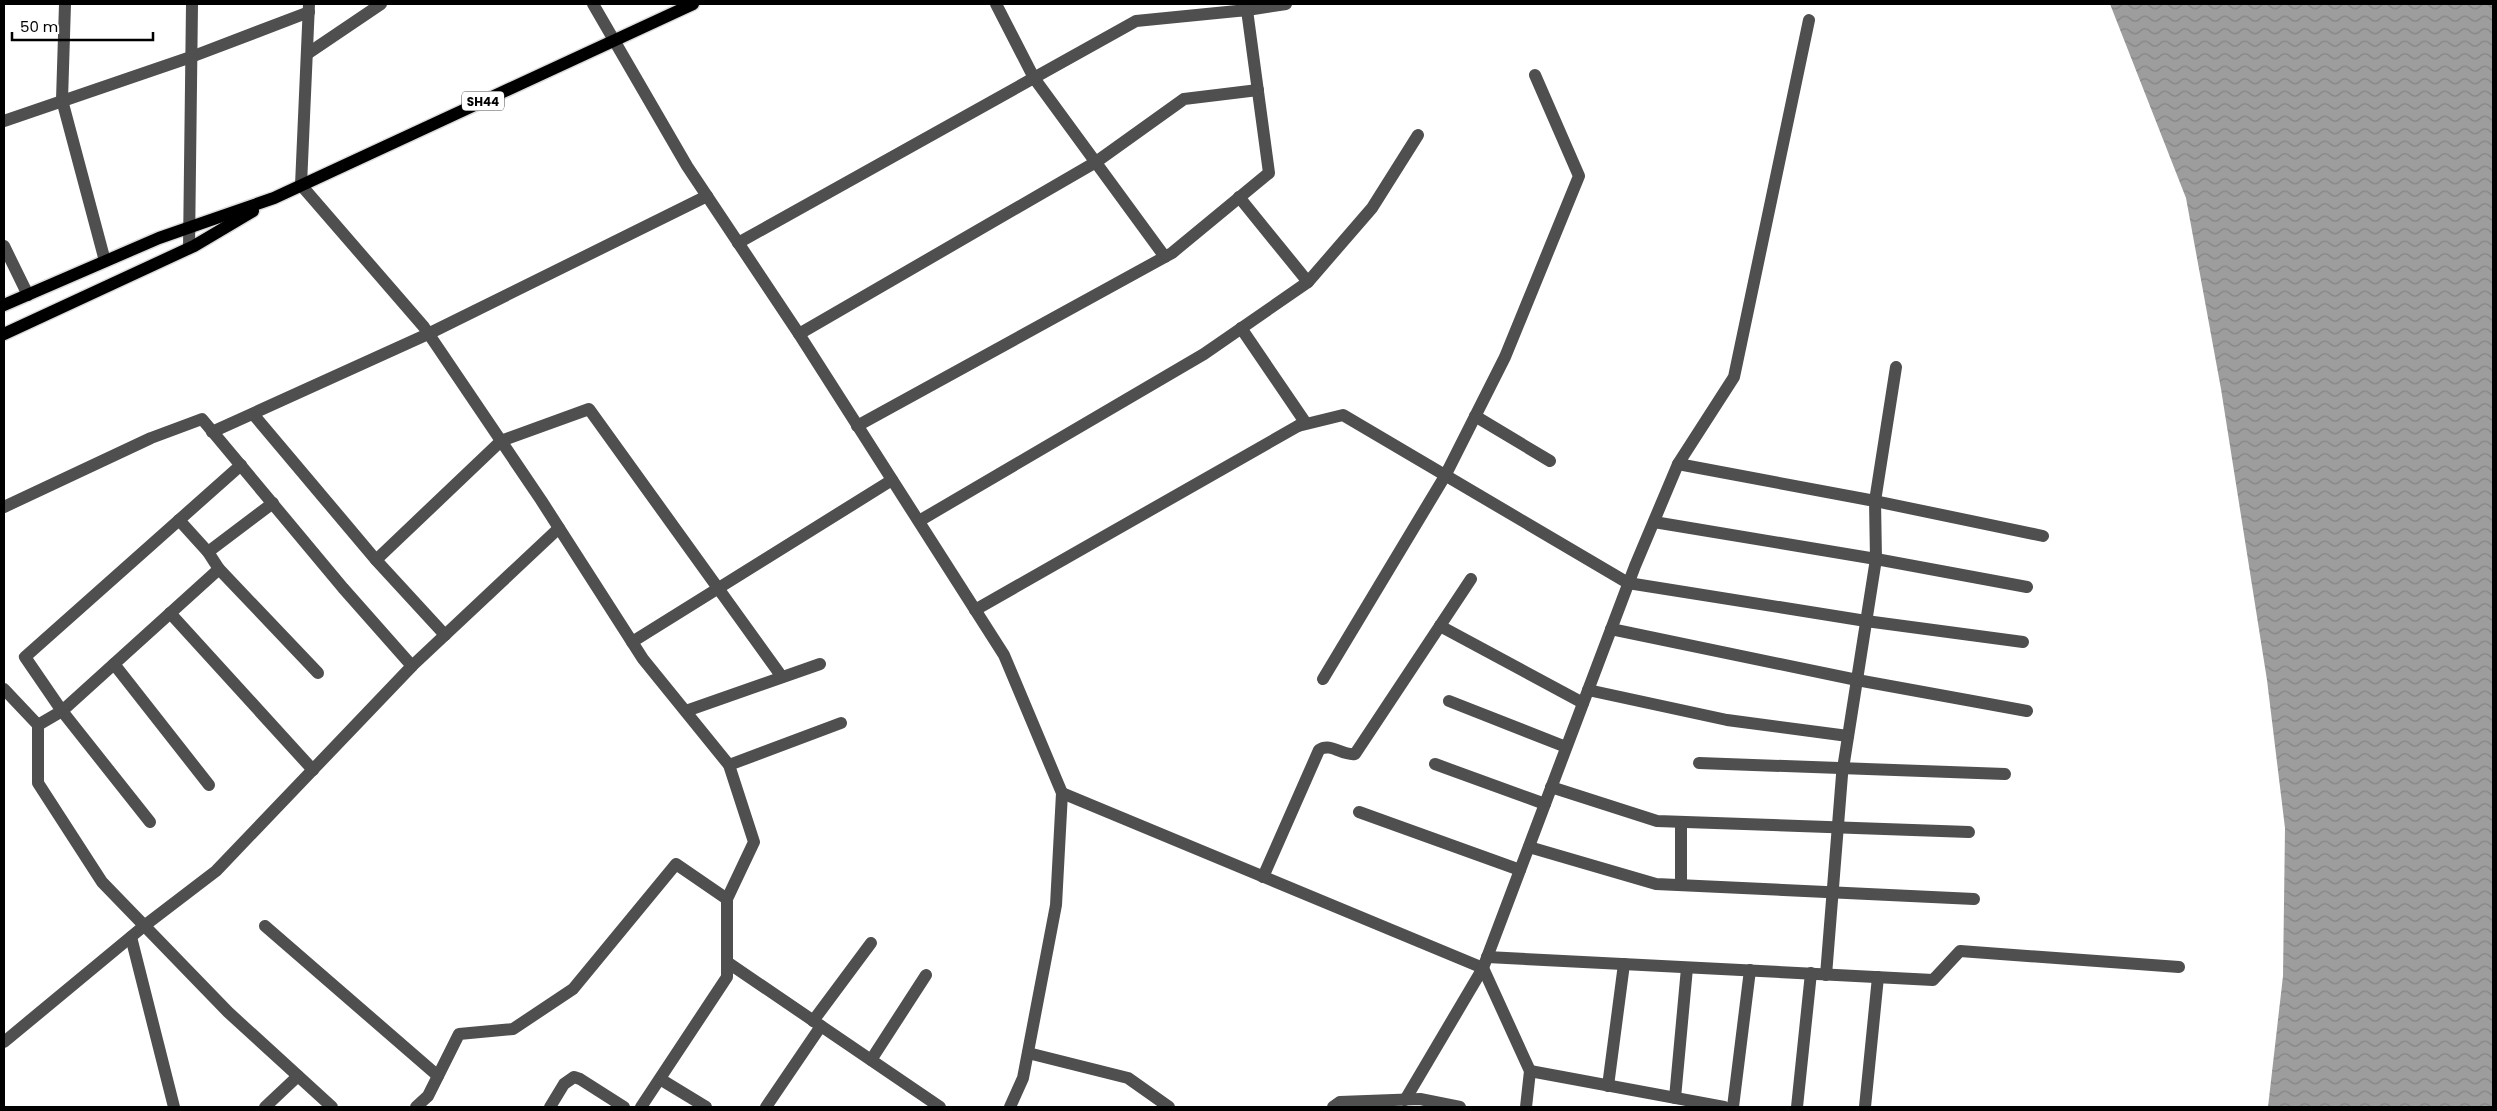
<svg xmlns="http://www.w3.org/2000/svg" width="2497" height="1111" font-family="Poppins,sans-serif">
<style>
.water{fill:url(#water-waves)}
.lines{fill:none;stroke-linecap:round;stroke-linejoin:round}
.major-casing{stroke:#dbdbdb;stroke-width:15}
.minor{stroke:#4f4f4f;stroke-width:12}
.major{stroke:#000;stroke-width:12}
.labels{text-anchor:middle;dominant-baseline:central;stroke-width:4;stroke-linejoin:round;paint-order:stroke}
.shield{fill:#fff;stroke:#4c4c4c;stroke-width:1}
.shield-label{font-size:12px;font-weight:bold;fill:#000}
</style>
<defs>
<pattern id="water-waves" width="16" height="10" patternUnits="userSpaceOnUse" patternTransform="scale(1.25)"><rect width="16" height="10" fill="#9d9d9d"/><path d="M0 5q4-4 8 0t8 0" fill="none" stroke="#858585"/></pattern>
</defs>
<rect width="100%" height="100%" fill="#fff"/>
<path class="water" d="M2110 4H2493V1107H2268L2283 976 2285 828 2267 680 2221 389 2186 198Z"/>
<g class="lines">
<defs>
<g id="major">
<path d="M4 305 159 238 274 198 693 4"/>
<path d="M4 334 194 246 253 211"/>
</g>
</defs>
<use href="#major" class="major-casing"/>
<g class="minor">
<path d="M65 4 62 100 105 261"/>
<path d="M309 4 301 185 424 327 541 500 643 659 729 765 754 842 727 899V977L641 1107"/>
<path d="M593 4 687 166 799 334 1004 655 1062 793 1056 905 1023 1078 1010 1107"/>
<path d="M996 4 1034 78 1165 257"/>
<path d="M1247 10 1286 4"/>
<path d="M307 54 381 4"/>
<path d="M4 121 191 57 309 12"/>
<path d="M738 243 1136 21 1247 10 1269 173 1172 253 857 426"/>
<path d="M4 246 28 295"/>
<path d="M189 248 192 4"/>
<path d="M1308 282 1372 208 1418 135"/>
<path d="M799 334 1096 162 1184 99 1258 90"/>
<path d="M1896 367 1875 501 2043 536"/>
<path d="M253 414 376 560 501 441 589 409 782 677"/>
<path d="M1475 416 1550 461"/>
<path d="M1298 426 1343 415 1628 583 1866 621 2023 642"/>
<path d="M212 432 428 334 707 196"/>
<path d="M1678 464 1875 501 1876 559 1842 775 1826 975"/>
<path d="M4 507 151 438 202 419 343 588 412 666 216 871 144 926 4 1042"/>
<path d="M179 520 208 552"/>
<path d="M919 521 1204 354 1308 282 1239 197"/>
<path d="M1654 522 1876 559 2027 587"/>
<path d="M376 560 445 635"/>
<path d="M219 569 318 673"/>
<path d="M975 610 1305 422 1241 328"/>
<path d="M170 613 313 770"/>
<path d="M1440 626 1583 703"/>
<path d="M1611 629 1857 680 2027 711"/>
<path d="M632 642 892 480"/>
<path d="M114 664 209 785"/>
<path d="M412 666 559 528"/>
<path d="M1323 679 1445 476 1505 357 1579 176 1535 75"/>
<path d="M4 689 38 725V783L102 882 228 1012 332 1107"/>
<path d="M1588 690 1727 720 1848 736"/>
<path d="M1449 701 1566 747"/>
<path d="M686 711 820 664"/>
<path d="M38 725 62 711 25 657 241 465"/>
<path d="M1699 763 2005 774"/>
<path d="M1435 764 1545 804"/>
<path d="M729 765 841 723"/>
<path d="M1551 787 1657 821 1969 832"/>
<path d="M1062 793 1483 968 1530 1071 1526 1107"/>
<path d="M1359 812 1520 870"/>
<path d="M150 822 62 711 219 569 208 552 273 503"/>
<path d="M1529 847 1656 884 1974 899"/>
<path d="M1263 877 1319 750C1331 742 1342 756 1355 754L1471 579"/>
<path d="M1681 885V822"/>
<path d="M265 926 438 1076"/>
<path d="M131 937 174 1107"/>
<path d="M1487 957 1933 980 1960 951 2179 967"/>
<path d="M727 962 940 1107"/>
<path d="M813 1021 871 943"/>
<path d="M1028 1053 1128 1078 1169 1107"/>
<path d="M871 1060 926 975"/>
<path d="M1530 1071 1724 1107"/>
<path d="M660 1079 706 1107"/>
<path d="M1608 1086 1624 964"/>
<path d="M1675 1098 1687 968"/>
<path d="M1405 1100 1483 968 1635 566 1678 464 1734 377 1809 20"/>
<path d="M265 1107 298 1076"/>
<path d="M416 1107 428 1096 459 1034 513 1029 573 989 676 864 727 899"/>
<path d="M550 1107 564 1084 574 1077 580 1079 624 1107"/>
<path d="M766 1107 821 1026"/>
<path d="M1333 1107 1340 1102 1420 1099 1460 1107"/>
<path d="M1733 1107 1750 970"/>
<path d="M1797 1107 1811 973"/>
<path d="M1865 1107 1878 977"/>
</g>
<use href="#major" class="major"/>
</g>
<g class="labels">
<rect class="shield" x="462" y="91.5" width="42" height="19" rx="4"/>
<g class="shield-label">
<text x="483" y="101">SH44</text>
</g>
</g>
<rect width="2497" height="1111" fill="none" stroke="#000000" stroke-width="10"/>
<path d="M12 32v8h141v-8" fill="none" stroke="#000000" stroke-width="2.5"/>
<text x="20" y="32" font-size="15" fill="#000000" stroke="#ffffff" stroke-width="4" paint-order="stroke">50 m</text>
</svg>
